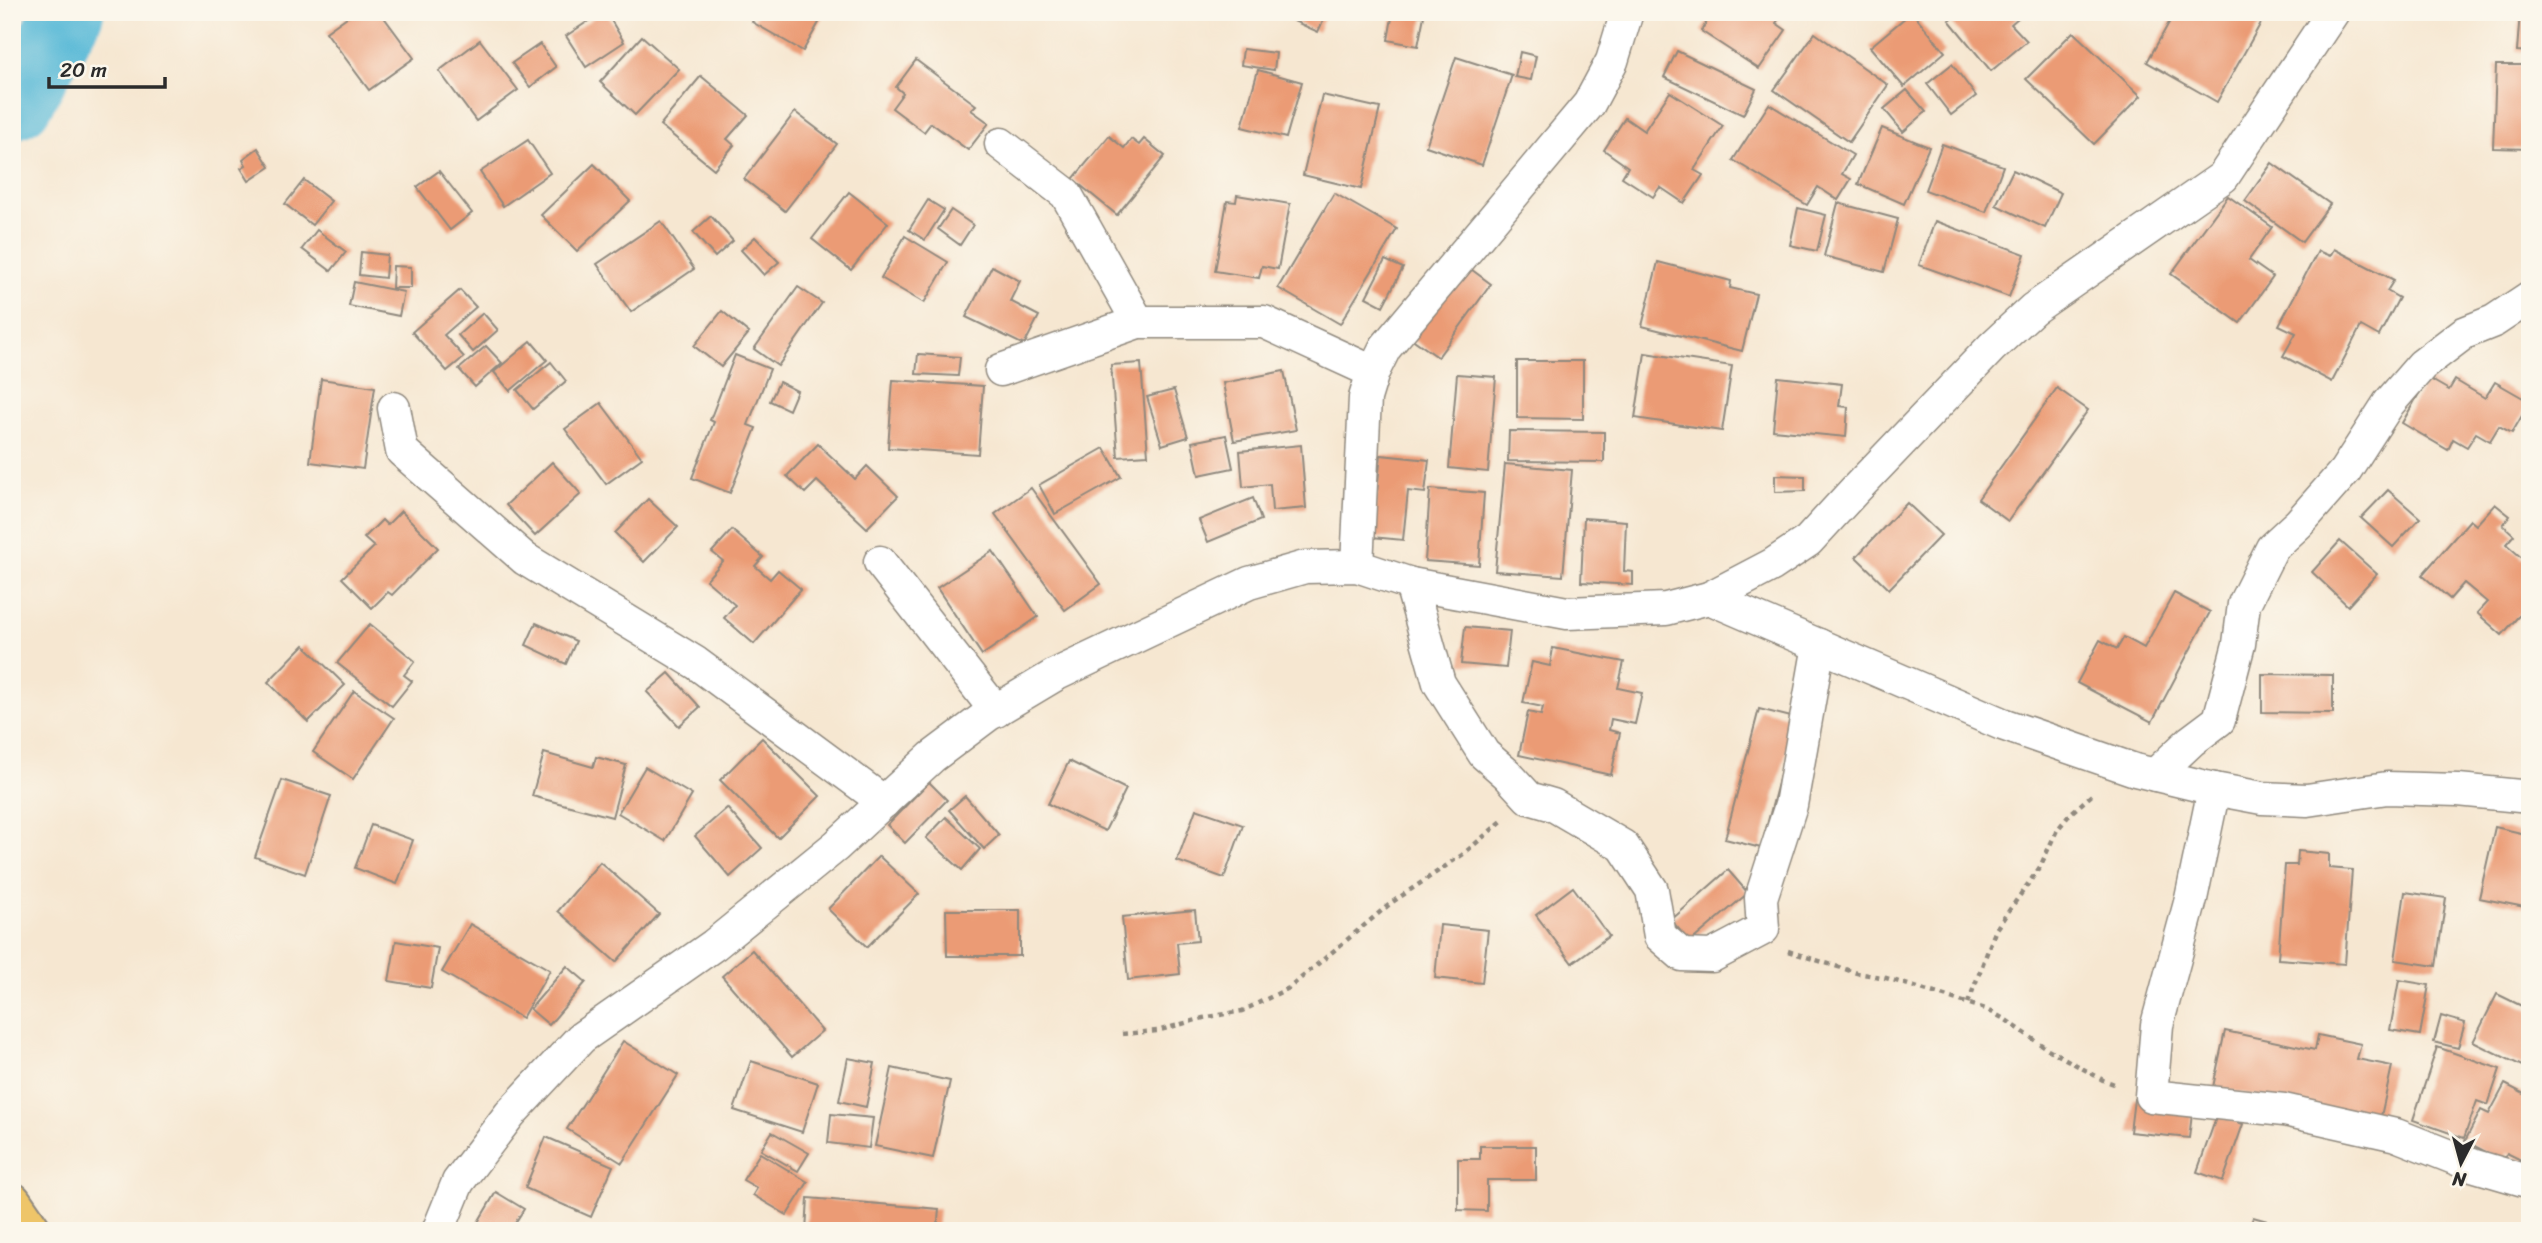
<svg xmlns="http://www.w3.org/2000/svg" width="2542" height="1243" font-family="Sriracha,sans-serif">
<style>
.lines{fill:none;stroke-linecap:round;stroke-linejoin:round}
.river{stroke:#58b9d7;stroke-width:70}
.building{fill:#eb9b75}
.street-casing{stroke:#90897e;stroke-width:35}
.highway-casing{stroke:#90897e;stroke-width:42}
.path{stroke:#90897e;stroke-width:4.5;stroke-dasharray:5 5;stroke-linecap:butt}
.street{stroke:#fff;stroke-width:32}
.highway{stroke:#eec569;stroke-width:38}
</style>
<rect width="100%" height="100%" fill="#fbf7ec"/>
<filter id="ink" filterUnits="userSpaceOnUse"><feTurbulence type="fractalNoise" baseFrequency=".0143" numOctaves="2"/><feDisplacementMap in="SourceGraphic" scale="14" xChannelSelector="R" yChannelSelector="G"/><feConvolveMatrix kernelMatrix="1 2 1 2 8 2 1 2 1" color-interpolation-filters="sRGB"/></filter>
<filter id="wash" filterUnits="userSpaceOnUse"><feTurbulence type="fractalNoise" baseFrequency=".00686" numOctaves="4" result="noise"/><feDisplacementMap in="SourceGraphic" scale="28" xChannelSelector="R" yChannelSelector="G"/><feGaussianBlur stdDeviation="1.57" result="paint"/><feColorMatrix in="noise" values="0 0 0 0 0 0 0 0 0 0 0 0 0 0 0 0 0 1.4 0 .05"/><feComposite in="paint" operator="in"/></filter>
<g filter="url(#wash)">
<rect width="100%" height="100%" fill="#f6e7d1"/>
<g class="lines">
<path class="river" d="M12 105 18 102 69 12"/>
</g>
<g id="blocks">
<g class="building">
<path d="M354 12H380L414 58 369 90 326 32Z"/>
<path d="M602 12H606L624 42 586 67 566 36Z"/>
<path d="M758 12H825L803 51 752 22Z"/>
<path d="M1274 12H1327L1318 32Z"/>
<path d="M1393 12 1424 16 1418 46 1388 40Z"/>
<path d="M1713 12H1784L1776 23 1786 30 1759 69 1701 31Z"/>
<path d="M1912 12 1945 52 1904 87 1870 47Z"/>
<path d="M1958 12H2025L2011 24 2027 41 1991 71 1949 20Z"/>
<path d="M2175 12 2185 16 2187 12H2267L2217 102 2147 62Z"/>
<path d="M2520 12H2530V52L2517 51Z"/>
<path d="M2073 32 2141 96 2094 144 2026 79Z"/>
<path d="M1815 33 1888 85 1849 142 1774 90Z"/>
<path d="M642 36 679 69 635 115 600 82Z"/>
<path d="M480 40 518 90 476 121 439 71Z"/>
<path d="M540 44 556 67 530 87 512 63Z"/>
<path d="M1243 49 1276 53 1274 70 1241 65Z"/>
<path d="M1677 51 1756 89 1743 115 1664 77Z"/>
<path d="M1520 52 1536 56 1531 80 1515 77Z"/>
<path d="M1456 57 1512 75 1482 165 1426 146Z"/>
<path d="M916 60 976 105 971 110 989 123 968 150 931 123 924 132 892 108 903 93 896 87Z"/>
<path d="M1952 64 1976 96 1951 115 1927 84Z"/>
<path d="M2496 65H2530V149L2493 148Z"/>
<path d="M1258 70 1302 82 1286 138 1242 127Z"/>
<path d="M701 76 748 115 727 139 734 145 714 169 660 125Z"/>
<path d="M1907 90 1926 112 1903 132 1884 109Z"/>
<path d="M1670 92 1723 126 1694 170 1703 175 1684 203 1660 187 1653 197 1622 177 1628 167 1604 150 1625 118 1644 131Z"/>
<path d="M1322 95 1380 108 1361 189 1303 175Z"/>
<path d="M1769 104 1853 155 1842 174 1851 179 1838 200 1818 187 1807 205 1733 160Z"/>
<path d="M795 112 837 144 785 211 744 179Z"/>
<path d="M1882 128 1929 147 1904 204 1858 184Z"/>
<path d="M1109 136 1124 148 1131 139 1139 145 1144 139 1165 156 1117 215 1073 179Z"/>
<path d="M528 140 550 173 503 206 480 172Z"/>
<path d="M1942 144 2003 166 1986 212 1925 190Z"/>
<path d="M258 148 270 167 249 181 241 168 246 165 243 159Z"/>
<path d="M2272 163 2330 204 2302 242 2245 201Z"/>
<path d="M594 164 630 201 577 251 541 215Z"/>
<path d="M2013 170 2061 193 2045 228 1996 205Z"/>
<path d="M439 171 472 213 450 230 417 187Z"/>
<path d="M304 180 331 201 312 225 285 204Z"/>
<path d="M849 192 888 223 851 270 812 239Z"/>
<path d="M1334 193 1397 229 1340 324 1278 288Z"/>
<path d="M1237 195 1290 204 1278 269 1262 266 1259 278 1215 271 1227 201 1236 202Z"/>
<path d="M2228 196 2272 227 2249 260 2273 277 2240 323 2171 274Z"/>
<path d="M928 200 944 210 925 240 909 230Z"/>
<path d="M1838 203 1898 219 1884 272 1824 256Z"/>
<path d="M1798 208 1826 215 1817 251 1790 245Z"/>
<path d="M951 210 973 225 960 245 938 229Z"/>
<path d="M711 216 733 241 715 257 693 232Z"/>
<path d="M661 221 694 269 631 312 597 264Z"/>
<path d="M1935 221 2025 254 2009 297 1919 265Z"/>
<path d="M317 230 346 252 331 271 302 249Z"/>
<path d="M905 236 948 262 924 303 881 278Z"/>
<path d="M755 237 779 262 764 275 741 250Z"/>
<path d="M2334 249 2394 280 2387 291 2399 298 2379 336 2361 326 2332 382 2283 356 2296 333 2279 325 2318 251 2330 256Z"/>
<path d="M361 252 387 255 385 278 359 275Z"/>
<path d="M1385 260 1403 268 1383 306 1366 297Z"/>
<path d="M1658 262 1731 281 1730 288 1756 294 1742 351 1642 326Z"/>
<path d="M1464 264 1491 284 1438 357 1411 338Z"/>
<path d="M393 266 411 267V288H392Z"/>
<path d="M992 266 1020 281 1010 301 1039 316 1024 345 966 317Z"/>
<path d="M354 282 404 292 399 316 349 306Z"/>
<path d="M798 287 822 303 778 366 754 349Z"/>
<path d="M460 290 476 307 444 335 464 357 447 371 412 332Z"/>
<path d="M722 311 749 333 721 367 694 346Z"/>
<path d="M483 313 498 330 473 352 458 335Z"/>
<path d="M531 341 547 360 510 391 494 372Z"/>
<path d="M486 346 502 363 475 387 459 369Z"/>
<path d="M1645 353 1732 366 1722 431 1635 418Z"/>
<path d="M918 354 960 357 958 376 916 374Z"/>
<path d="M735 355 770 369 748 425 756 428 730 493 692 478 714 422 710 420Z"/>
<path d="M1517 361H1583V419L1517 418Z"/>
<path d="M551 362 566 381 533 409 517 390Z"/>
<path d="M1141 363 1148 455 1118 457 1111 365Z"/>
<path d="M1284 371 1296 430 1234 441 1223 383Z"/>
<path d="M1457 374 1496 377 1488 472 1449 468Z"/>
<path d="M1778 377 1842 384 1839 406 1848 407 1846 437 1773 430Z"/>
<path d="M2428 378 2449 390 2455 380 2485 398 2495 382 2530 402 2512 433 2499 426 2490 441 2476 433 2467 447 2453 439 2448 450 2402 423Z"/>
<path d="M321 379 375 387 363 469 310 462Z"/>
<path d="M893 380 983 386 978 454 888 448Z"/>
<path d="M779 382 797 391 789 410 770 401Z"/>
<path d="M2057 388 2088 410 2008 521 1978 499Z"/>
<path d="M1174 390 1188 437 1162 445 1147 397Z"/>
<path d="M601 403 642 458 606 484 565 429Z"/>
<path d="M1509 431 1604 432V462L1508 461Z"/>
<path d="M1226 435 1233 468 1199 475 1192 442Z"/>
<path d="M818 444 855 479 867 466 898 496 867 528 817 481 805 493 787 476Z"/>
<path d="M1301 445 1306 508 1272 511 1270 484 1243 487 1240 451Z"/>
<path d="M1104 448 1121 477 1055 514 1039 485Z"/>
<path d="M1381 455 1429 460 1425 493 1408 491 1403 540 1372 537Z"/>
<path d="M552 462 581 494 535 536 506 505Z"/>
<path d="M1505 464 1572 470 1563 576 1495 571Z"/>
<path d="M1775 475 1805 476V491L1775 492Z"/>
<path d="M1031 488 1101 584 1065 610 995 514Z"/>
<path d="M1430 489 1484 493 1479 565 1425 561Z"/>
<path d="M2388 490 2420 518 2393 547 2361 518Z"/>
<path d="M1253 498 1261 520 1208 542 1199 520Z"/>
<path d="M648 499 678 527 644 562 615 533Z"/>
<path d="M1907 503 1941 535 1889 589 1856 557Z"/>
<path d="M2495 504 2510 516 2503 525 2514 535 2506 544 2523 559 2530 552V603L2502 635 2477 613 2487 602 2464 583 2450 599 2422 575 2470 520 2476 525Z"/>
<path d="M401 511 438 548 392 595 388 592 372 608 342 578 374 547 364 538 382 520 387 525Z"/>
<path d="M1584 518 1626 521 1624 571 1633 572V585L1581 582Z"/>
<path d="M732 530 763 557 755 566 770 579 778 570 801 589 754 644 724 618 735 605 706 580 723 561 712 552Z"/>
<path d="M2340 541 2377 574 2348 606 2312 572Z"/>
<path d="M993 551 1038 617 982 655 937 588Z"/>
<path d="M2174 593 2210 612 2152 722 2077 683 2100 640 2117 649 2124 637 2144 648Z"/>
<path d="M536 623 576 641 566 664 526 645Z"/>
<path d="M370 624 415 661 404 675 412 681 392 706 337 663Z"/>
<path d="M1465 627 1510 631 1506 668 1461 664Z"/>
<path d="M304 645 345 685 308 722 268 682Z"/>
<path d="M1553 648 1624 662 1618 688 1642 693 1635 724 1611 719 1609 730 1620 733 1611 775 1519 755 1528 712 1541 715 1543 707 1523 703 1532 662 1550 666Z"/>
<path d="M669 673 700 707 679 726 647 692Z"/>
<path d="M2262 674 2333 675V713L2262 712Z"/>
<path d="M354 691 394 718 353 779 313 752Z"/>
<path d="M1759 709 1795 718 1761 848 1725 839Z"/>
<path d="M762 738 820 796 778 838 720 780Z"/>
<path d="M544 753 593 767 596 757 626 765 612 817 532 796Z"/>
<path d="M1069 761 1126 789 1105 831 1048 804Z"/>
<path d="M645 767 692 795 665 841 618 813Z"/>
<path d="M282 780 331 796 305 874 255 857Z"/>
<path d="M929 782 947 800 905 843 887 825Z"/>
<path d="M965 796 999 835 984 849 949 810Z"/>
<path d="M727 808 762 848 730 877 695 836Z"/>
<path d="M1196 809 1243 825 1224 878 1177 861Z"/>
<path d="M946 817 980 849 962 870 926 838Z"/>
<path d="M371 825 413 840 397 884 355 868Z"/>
<path d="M2495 827 2530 835V908L2479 898Z"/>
<path d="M2298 851 2329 854V868L2352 870 2345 964 2278 959 2285 865H2297Z"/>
<path d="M879 856 919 894 867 947 828 909Z"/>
<path d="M600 862 659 914 616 962 558 911Z"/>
<path d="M1728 870 1748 893 1690 942 1671 920Z"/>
<path d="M1573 887 1609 936 1572 963 1536 915Z"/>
<path d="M2405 892 2446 898 2436 966 2395 960Z"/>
<path d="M946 910H1020V956H947Z"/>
<path d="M1195 910 1198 941 1177 943 1180 974 1128 980 1122 917Z"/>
<path d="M470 924 550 970 522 1018 442 972Z"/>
<path d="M1440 925 1488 930 1482 983 1435 978Z"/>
<path d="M396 941 438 948 431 988 389 981Z"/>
<path d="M752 950 822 1031 792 1057 722 976Z"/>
<path d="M567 966 586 982 549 1025 530 1009Z"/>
<path d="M2399 980 2429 985 2420 1035 2390 1030Z"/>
<path d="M2497 994 2530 1010V1070L2473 1042Z"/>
<path d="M2441 1016 2465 1023 2458 1048 2434 1042Z"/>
<path d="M2225 1031 2315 1050 2318 1035 2361 1044 2357 1059 2392 1066 2380 1121 2213 1087Z"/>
<path d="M623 1041 678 1075 622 1163 567 1129Z"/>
<path d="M2437 1047 2500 1069 2488 1105 2477 1101 2464 1138 2413 1120Z"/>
<path d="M848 1058 875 1063 866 1107 839 1101Z"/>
<path d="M751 1061 818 1083 802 1132 734 1110Z"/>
<path d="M892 1068 950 1081 933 1158 875 1146Z"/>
<path d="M2505 1084 2530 1097V1154L2525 1162 2507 1153 2503 1161 2465 1141 2481 1110 2489 1114Z"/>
<path d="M2134 1099 2193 1106 2189 1138 2130 1132Z"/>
<path d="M831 1114 873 1118 869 1148 828 1143Z"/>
<path d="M2217 1115 2243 1124 2223 1181 2197 1172Z"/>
<path d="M772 1132 809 1153 798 1171 761 1150Z"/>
<path d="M546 1137 613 1166 591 1217 525 1188Z"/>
<path d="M1480 1146H1536V1180H1487V1211L1458 1210V1159H1480Z"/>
<path d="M760 1153 808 1182 787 1215 753 1195 757 1188 743 1180Z"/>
<path d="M496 1192 524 1209 510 1231H477L474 1229Z"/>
<path d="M808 1198 939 1209 937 1231H806Z"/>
<path d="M2253 1217 2299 1230V1231H2249Z"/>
</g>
</g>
</g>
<g filter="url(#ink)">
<use href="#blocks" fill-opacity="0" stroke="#90897e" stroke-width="2"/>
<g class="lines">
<defs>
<g id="street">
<path d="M1001 144 1066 194 1138 322"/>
<path d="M1001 370 1138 322H1264L1373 372"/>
<path d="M394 408 402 451 525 559 696 663 884 802"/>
<path d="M880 562 996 711"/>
<path d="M1357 566 1365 398 1373 372 1385 348 1589 104 1612 61 1627 12"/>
<path d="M1411 584 1439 683 1484 754 1507 774 1529 798 1553 805 1623 846 1652 890 1660 936 1682 955 1712 956 1763 929 1761 898 1791 805 1819 645"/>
<path d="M1709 598 2002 724 2135 770 2214 789 2262 798 2307 800 2387 788 2458 790 2530 797"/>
<path d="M2155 775 2191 741 2219 720 2239 644 2244 604 2272 548 2299 523 2345 471 2389 403 2422 365 2464 333 2494 321 2530 297"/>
<path d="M2214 789 2191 899 2157 1025 2151 1096 2284 1110 2396 1135 2472 1165 2530 1182"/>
<path d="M438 1231 458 1182 510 1114 581 1038 714 945 836 846 932 757 988 715 1055 675 1249 583 1305 567 1357 566 1411 584 1567 613 1666 609 1709 598 1772 565 1808 541 1854 491 1992 347 2033 309 2223 177 2333 12"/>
</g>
<path id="highway" d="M12 1202 32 1231"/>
</defs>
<use href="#street" class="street-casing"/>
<use href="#highway" class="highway-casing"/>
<g class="path">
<path d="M1788 951 1857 973 1886 978 1986 1009 2006 1020 2046 1048 2103 1080 2117 1085"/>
<path d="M1968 1003 1996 929 2040 867 2057 830 2071 813 2093 794"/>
<path d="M1122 1034 1157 1031 1203 1018 1242 1011 1289 988 1391 903 1462 855 1503 820"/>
</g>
<use href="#street" class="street"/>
<use href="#highway" class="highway"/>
</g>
</g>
<rect width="2542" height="1243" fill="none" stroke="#fbf7ec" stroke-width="42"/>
<g transform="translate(2461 1163) rotate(186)" stroke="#fbf7ec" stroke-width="5" paint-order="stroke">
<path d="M0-5L12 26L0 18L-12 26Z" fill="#2b2b2b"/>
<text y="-10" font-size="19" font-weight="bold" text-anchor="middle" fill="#2b2b2b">N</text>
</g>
<path d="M49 77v10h116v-10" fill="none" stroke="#2b2b2b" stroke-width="3.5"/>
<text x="60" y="77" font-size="21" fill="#2b2b2b" stroke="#fbf7ec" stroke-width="5" paint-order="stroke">20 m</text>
</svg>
